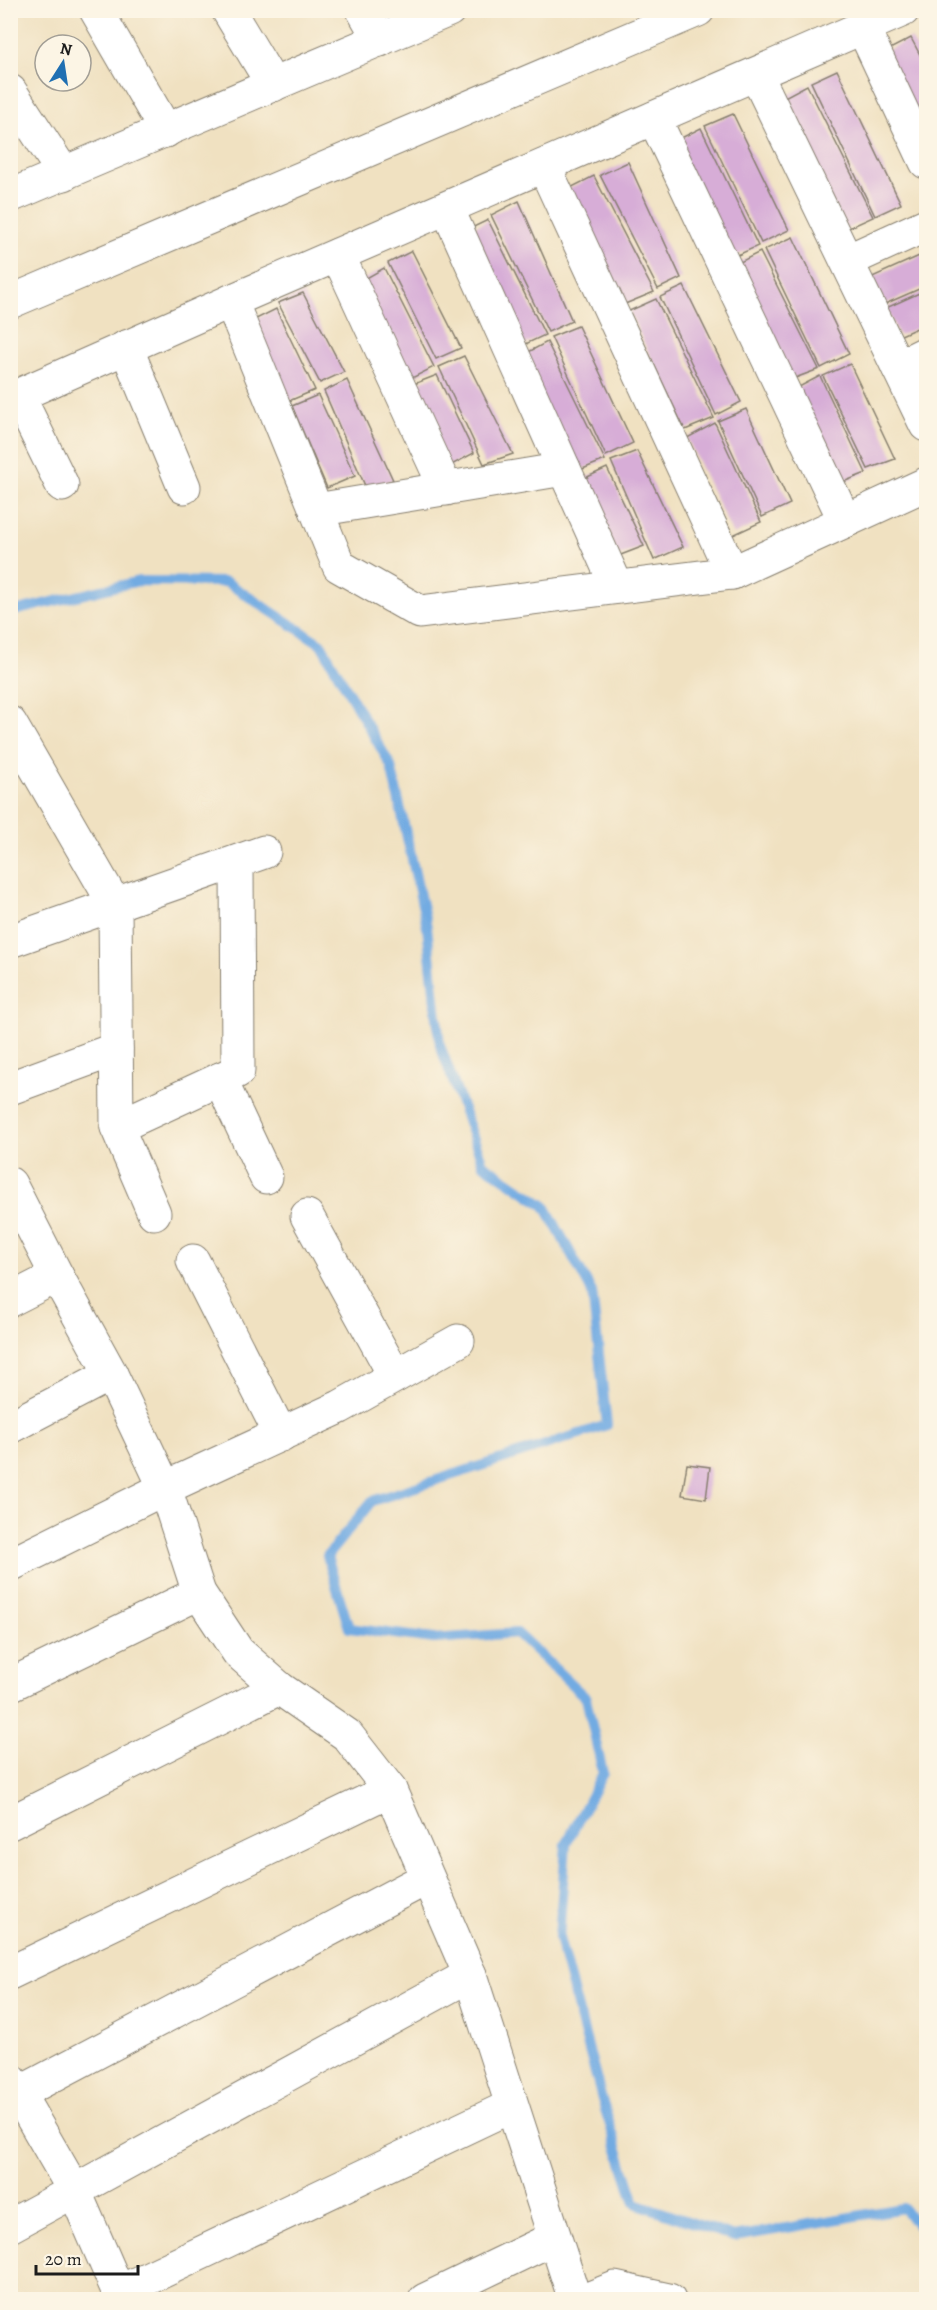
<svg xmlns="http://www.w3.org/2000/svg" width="937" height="2310" font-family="Alegreya,serif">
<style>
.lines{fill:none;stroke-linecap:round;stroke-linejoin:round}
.stream{stroke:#72abe2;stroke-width:10}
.building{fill:#d7add7}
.minor-casing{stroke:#867e6e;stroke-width:35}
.minor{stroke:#fff;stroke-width:33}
</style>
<rect width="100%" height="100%" fill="#fcf5e5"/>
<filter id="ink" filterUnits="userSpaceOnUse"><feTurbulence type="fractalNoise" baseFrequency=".0167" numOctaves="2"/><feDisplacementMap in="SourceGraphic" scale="12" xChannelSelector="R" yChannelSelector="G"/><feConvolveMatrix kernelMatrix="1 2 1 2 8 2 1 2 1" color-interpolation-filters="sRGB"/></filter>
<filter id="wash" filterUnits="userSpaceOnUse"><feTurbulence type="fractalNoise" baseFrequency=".008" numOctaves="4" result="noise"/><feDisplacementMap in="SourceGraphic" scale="24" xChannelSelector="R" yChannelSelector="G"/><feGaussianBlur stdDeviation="1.35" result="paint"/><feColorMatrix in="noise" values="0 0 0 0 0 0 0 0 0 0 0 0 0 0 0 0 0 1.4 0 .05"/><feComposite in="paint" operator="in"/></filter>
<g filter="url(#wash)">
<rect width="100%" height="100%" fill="#f0e1c1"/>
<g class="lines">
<path class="stream" d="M10 612 139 581 226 582 321 644 391 766 427 927 440 1045 483 1164 545 1206 592 1292 607 1425 372 1501 327 1556 349 1628 434 1639 517 1633 586 1698 603 1773 566 1844 559 1938 603 2103 635 2203 734 2237 903 2208 926 2235"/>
</g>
<g id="blocks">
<g class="building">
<path d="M911 38 926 66V137L884 52Z"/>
<path d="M837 70 901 204 875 216 811 82Z"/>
<path d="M807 85 873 217 842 231 777 101Z"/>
<path d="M733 114 789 230 761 243 705 126Z"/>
<path d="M701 128 758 246 731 258 673 142Z"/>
<path d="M628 162 681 278 658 289 600 175Z"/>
<path d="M594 176 654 292 625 304 568 189Z"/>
<path d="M519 201 572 321 548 332 491 215Z"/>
<path d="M488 220 545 335 515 349 463 232Z"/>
<path d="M793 237 849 354 821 368 764 250Z"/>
<path d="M412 251 461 348 436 359 388 263Z"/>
<path d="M760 252 819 369 787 381 734 265Z"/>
<path d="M926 253V286L885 304 870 278Z"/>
<path d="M384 268 434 367 406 381 361 281Z"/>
<path d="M684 286 741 402 716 415 660 297Z"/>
<path d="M926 290V324L899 336 886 308Z"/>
<path d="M303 293 344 372 320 383 278 303Z"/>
<path d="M656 299 714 418 685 430 629 311Z"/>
<path d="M276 309 315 390 289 401 250 322Z"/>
<path d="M578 326 633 443 606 456 551 337Z"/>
<path d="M547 342 605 460 575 472 521 356Z"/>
<path d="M464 356 513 454 484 464 439 367Z"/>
<path d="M850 364 895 459 868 469 823 376Z"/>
<path d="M437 375 474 453 446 468 409 386Z"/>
<path d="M820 376 866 473 838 484 791 391Z"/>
<path d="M347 380 393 480 366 488 324 391Z"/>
<path d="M318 395 355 476 327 488 292 406Z"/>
<path d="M746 409 790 504 762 517 718 421Z"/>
<path d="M715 423 761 522 733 535 687 438Z"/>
<path d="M637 451 683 547 654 560 611 461Z"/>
<path d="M607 468 644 546 613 558 581 480Z"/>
<path d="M687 1464 710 1467 706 1499 682 1495Z"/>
</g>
</g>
</g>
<g filter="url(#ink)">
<use href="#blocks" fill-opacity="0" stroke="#867e6e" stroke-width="1.5"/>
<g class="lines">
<defs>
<g id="minor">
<path d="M96 10 166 131"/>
<path d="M228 10 273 85"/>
<path d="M363 10 380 40"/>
<path d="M863 28 926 162"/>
<path d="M756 74 926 425"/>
<path d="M10 91 64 174"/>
<path d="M654 118 845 521"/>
<path d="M544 166 732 573"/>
<path d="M10 196 449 10"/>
<path d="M447 208 617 587"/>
<path d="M338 255 446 489"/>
<path d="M847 261 926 225"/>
<path d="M231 301 339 566 420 612 732 573 926 484"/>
<path d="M10 302 698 10"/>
<path d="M126 347 184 487"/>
<path d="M898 367 926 353"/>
<path d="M18 395 62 485"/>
<path d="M10 399 231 301 903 10"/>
<path d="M316 510 564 469"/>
<path d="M10 723 115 905 117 1127 154 1213"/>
<path d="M10 941 264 852"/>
<path d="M220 1079 266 1177"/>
<path d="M10 1088 116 1049"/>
<path d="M117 1127 238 1071 237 862"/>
<path d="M10 1184 57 1276 111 1374 165 1488 199 1593 238 1652 279 1688 347 1735 390 1790 470 1975 575 2300"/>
<path d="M307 1216 395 1376"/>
<path d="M193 1261 281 1435"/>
<path d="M10 1300 57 1276"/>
<path d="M10 1427 111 1374"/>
<path d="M10 1565 165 1488 340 1407 458 1341"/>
<path d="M10 1685 199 1593"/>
<path d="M10 1823 279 1688"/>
<path d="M10 1973 390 1790"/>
<path d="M10 2079 75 2192 122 2300"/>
<path d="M10 2098 427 1878"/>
<path d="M10 2226 470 1975"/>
<path d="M119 2292 511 2106"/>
<path d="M425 2300 554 2238"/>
<path d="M585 2300 615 2288 669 2300"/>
</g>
</defs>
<use href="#minor" class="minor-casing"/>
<use href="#minor" class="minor"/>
</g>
</g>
<rect width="937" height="2310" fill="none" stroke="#fcf5e5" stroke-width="36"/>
<g transform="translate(63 63) rotate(12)"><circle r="28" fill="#fcf5e5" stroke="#a29e95" stroke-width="1.5"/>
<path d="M0-4.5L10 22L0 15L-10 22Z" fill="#1f6fb2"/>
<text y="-9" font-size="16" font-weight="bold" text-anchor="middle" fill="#1c1c1c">N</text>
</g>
<path d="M36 2265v9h102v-9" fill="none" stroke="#1c1c1c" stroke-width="3"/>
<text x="45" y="2265" font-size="18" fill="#1c1c1c" stroke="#fcf5e5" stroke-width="4.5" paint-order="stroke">20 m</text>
</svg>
